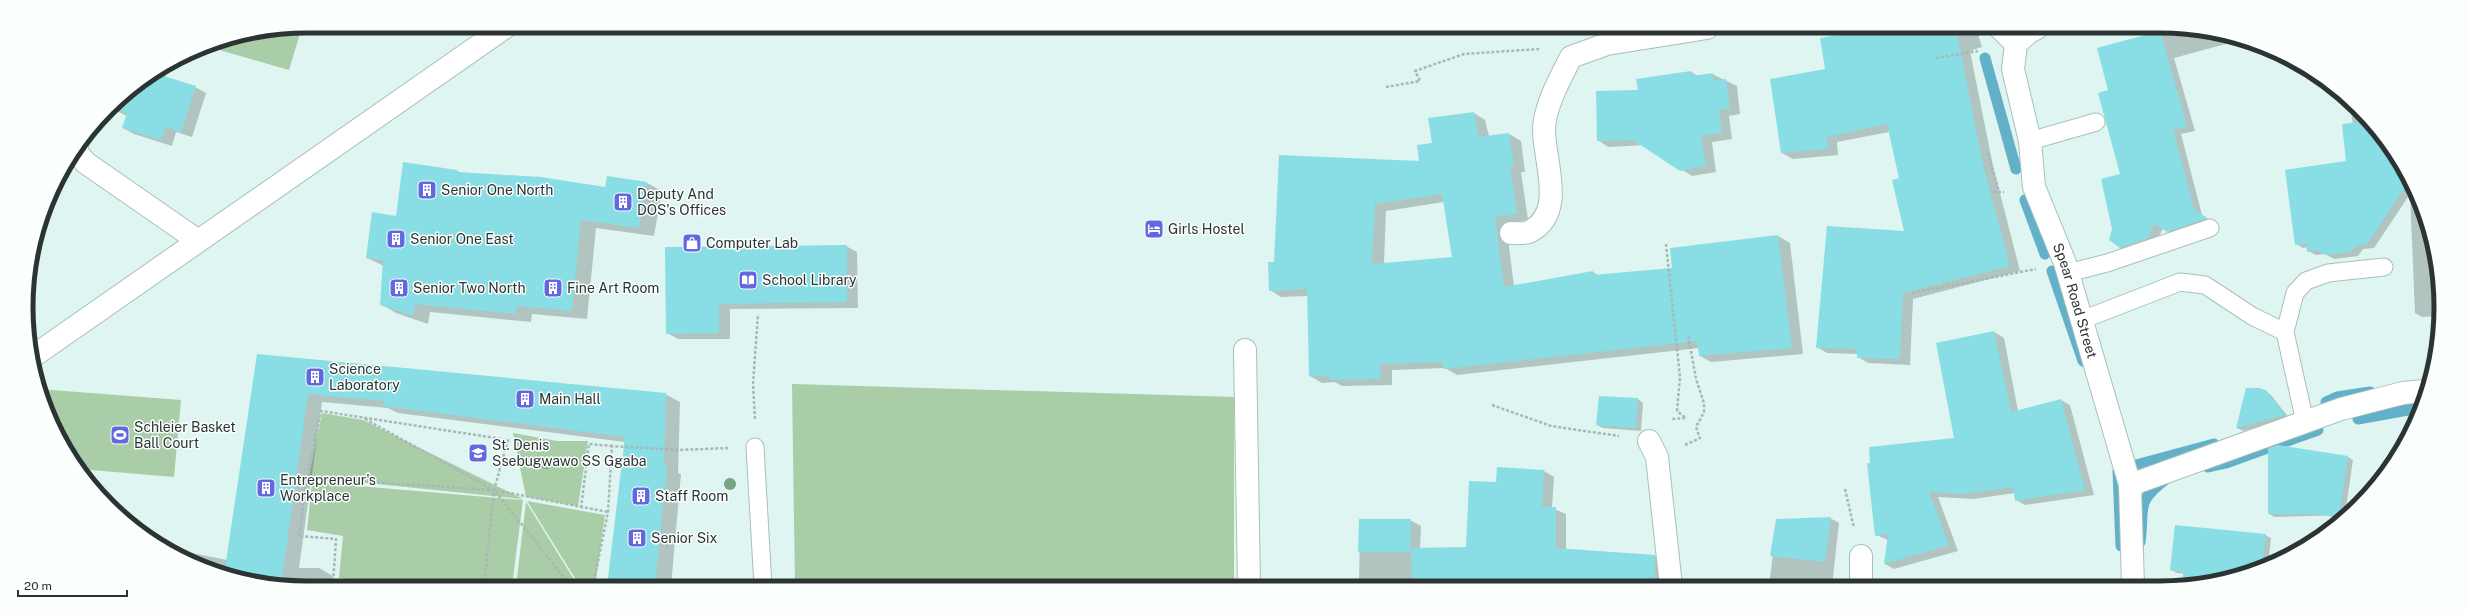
<svg xmlns="http://www.w3.org/2000/svg" width="2467" height="614" font-family="'Public Sans',sans-serif">
<style>
.green{fill:#a8cda7}
.shadow{fill:#0003;fill-rule:evenodd}
.lines{fill:none;stroke-linecap:round;stroke-linejoin:round}
.stream{stroke:#63b0c9;stroke-width:11}
.building{fill:#88dee4;fill-rule:evenodd}
.lane-casing{stroke:#a9bfbb;stroke-width:19}
.street-casing{stroke:#a9bfbb;stroke-width:24}
.path{stroke:#a7b8b5;stroke-width:2.5;stroke-dasharray:3 2;stroke-linecap:butt}
.lane{stroke:#fff;stroke-width:17}
.street{stroke:#fff;stroke-width:22}
.tree{fill:#77a582}
.labels{text-anchor:middle;dominant-baseline:central;stroke-width:3;stroke-linejoin:round;paint-order:stroke}
.poi-label{font-size:14px;fill:#2c3433;stroke:#fafefd;text-anchor:start}
.street-label{font-size:14px;fill:#2c3433;stroke:#fafefd}
.rim{fill:none;stroke:#2c3433;stroke-width:5}
</style>
<rect width="100%" height="100%" fill="#dff5f1"/>
<g class="green">
<path d="M302 27 289 70 205 46 252 31Z"/>
<path d="M792 384 1234 397V586H795Z"/>
<path d="M39 389 181 400 174 477 79 469 41 397Z"/>
<path d="M322 413 363 420 523 499 309 477Z"/>
<path d="M513 433 557 441H588L578 506 526 497Z"/>
<path d="M312 482 523 500 512 586H418L339 578 343 536 307 530Z"/>
<path d="M527 501 605 515 595 586H580Z"/>
<path d="M526 502 578 586H516Z"/>
</g>
<g class="shadow">
<path d="M398 26H425V28Z"/>
<path d="M1886 28H1976L1982 47 1970 51 1993 166 2020 271 1913 299 1910 365 1868 363 1858 357V354L1827 353 1817 347 1905 233 1900 179 1889 132 1837 142 1838 155 1793 159 1782 153 1826 69Z"/>
<path d="M2163 28H2197L2244 39 2174 58 2195 131 2181 134 2202 215 2214 223 2176 236 2163 228 2156 243 2129 252 2120 247 2122 175 2109 91 2160 32 2164 34Z"/>
<path d="M168 67 165 77 195 87 206 93 192 137 176 132 172 146 134 134 123 128 127 116 110 108 122 96Z"/>
<path d="M1691 72 1698 76 1712 74 1737 86 1740 114 1729 116 1732 139 1712 142 1716 172 1692 176 1644 145 1608 147 1598 140 1639 91Z"/>
<path d="M2356 107 2383 136 2412 183 2431 234 2440 289 2439 316 2422 317 2415 313 2410 194 2374 248 2363 249 2358 256 2334 259 2325 254 2316 255 2308 251V247L2303 248 2296 244 2347 162 2353 124 2350 108Z"/>
<path d="M1474 113 1485 120 1489 136 1509 134 1521 141 1525 172H1521L1528 220 1506 223 1514 286 1593 272 1599 276 1673 269 1778 236 1790 243 1803 354 1711 362 1700 356 1699 348 1457 375 1445 368 1392 370V385L1342 386 1335 382 1322 383 1310 376 1308 296 1281 297 1270 290 1275 262 1420 162 1434 144ZM1444 202 1453 258 1384 264 1386 211Z"/>
<path d="M457 171 462 173 606 188 647 183 662 191 654 236 596 228 587 319 532 314 531 322 430 312 428 324 396 313 381 304 384 266 367 258 397 217Z"/>
<path d="M846 246 857 252 858 308 730 309V339H678L667 333 666 248Z"/>
<path d="M1994 332 2004 338 2018 411 2061 400 2070 405 2094 495 2025 505 2016 500 2015 493 1973 499 1938 497 1958 551 1894 569 1885 564 1888 540 1876 535 1956 439Z"/>
<path d="M258 355 665 394 680 402 678 473 681 474 671 586H608L625 442 398 413 388 408 322 402 299 568H319L333 576 331 586H270L216 573 167 550 161 547 227 560Z"/>
<path d="M2246 389 2265 391 2271 395 2289 418 2243 431 2237 428Z"/>
<path d="M1638 399 1643 403 1641 431 1603 428 1597 425Z"/>
<path d="M2348 457 2353 460 2345 515 2275 517 2269 514Z"/>
<path d="M1498 468 1544 471 1554 477 1552 508 1566 514V550L1655 556 1665 562 1664 586H1359L1360 520H1410L1421 526 1420 549 1467 548 1497 483Z"/>
<path d="M1830 518 1839 523 1832 586H1769L1777 520Z"/>
<path d="M2265 535 2271 538 2268 564 2196 586H2186L2188 574 2177 573 2171 570Z"/>
<path d="M1882 584 1898 586H1882Z"/>
</g>
<g class="lines">
<g class="stream">
<path d="M1977 28 1978 30"/>
<path d="M1985 58 2016 169"/>
<path d="M2025 200 2045 254"/>
<path d="M2052 271 2083 361"/>
<path d="M2326 402 2337 397 2370 392"/>
<path d="M2358 419 2419 408"/>
<path d="M2136 465 2214 444"/>
<path d="M2208 467 2226 463 2318 430"/>
<path d="M2118 471 2121 546"/>
<path d="M2140 542C2145 507 2134 503 2167 478"/>
</g>
</g>
<g class="building">
<path d="M1874 28H1956L1982 160 2010 266 1903 293 1900 359 1857 358V349L1816 348 1827 226 1904 231 1892 180 1899 178 1887 124 1827 137 1828 149 1781 153 1770 79 1825 69 1820 38Z"/>
<path d="M2160 31 2187 126 2173 130 2194 209 2207 218 2167 232 2154 224 2148 238 2120 248 2109 240 2112 229 2101 179 2120 174 2098 93 2108 90 2097 48Z"/>
<path d="M1691 71 1692 76 1713 73 1714 80 1726 79 1730 109 1719 110 1722 133 1701 136 1706 166 1680 171 1633 140 1597 141 1596 91 1638 90 1636 79Z"/>
<path d="M157 74 196 86 181 132 165 127 161 140 122 128 127 113 110 108 122 96Z"/>
<path d="M1474 112 1479 137 1509 133 1514 165 1510 166 1517 214 1495 217 1504 287 1593 271V275L1672 268 1670 248 1778 235 1792 348 1699 356 1697 341 1444 369 1442 362 1380 364 1381 379 1330 380V376H1309L1307 289 1269 291 1268 262H1274L1279 155 1419 161 1417 145 1432 143 1428 118ZM1442 194 1452 257 1372 264 1375 204Z"/>
<path d="M2368 121 2383 136 2410 180 2367 244 2356 246 2351 252 2325 255 2318 250 2307 252 2306 243 2295 245 2285 170 2346 161 2342 124Z"/>
<path d="M403 162 457 170V172L541 177 605 187 607 176 647 182 639 228 581 220 572 311 517 306 516 314 415 304 413 316 380 305 383 260 366 258 372 212 396 216Z"/>
<path d="M847 245V302L719 304V333L666 334 665 247Z"/>
<path d="M1994 331 2011 412 2061 399 2085 490 2015 501 2013 487 1962 494 1929 492 1949 545 1884 564 1888 534 1875 536 1867 463H1870L1869 447 1954 438 1936 343Z"/>
<path d="M257 354 666 393 664 465H667L655 586H607L625 437 383 406 384 401 308 394 281 586H270L224 575Z"/>
<path d="M2246 388H2259L2266 390 2285 415 2236 428Z"/>
<path d="M1599 396 1638 398 1636 428 1596 425Z"/>
<path d="M2278 445 2348 456 2339 518 2317 514H2268V448Z"/>
<path d="M1497 467 1544 470 1542 507H1556V548L1655 555 1654 586H1492V583L1412 584 1411 548 1466 547 1469 481 1496 482Z"/>
<path d="M1831 517 1825 562 1770 556 1776 519Z"/>
<path d="M1359 519H1411L1410 552H1358Z"/>
<path d="M2175 525 2266 534 2262 566 2214 580 2183 577V572L2170 570Z"/>
</g>
<g class="lines">
<defs>
<g id="lane">
<path d="M2030 141 2096 122"/>
<path d="M2068 273 2107 263 2210 228"/>
<path d="M2082 320 2180 282 2205 285 2252 316 2285 332"/>
<path d="M2305 422 2285 332 2295 293 2306 281 2328 273 2384 267"/>
<path d="M755 447 763 586"/>
</g>
<g id="street">
<path d="M2000 28 2016 44"/>
<path id="s1" d="M2037 28 2028 33 2016 44 2013 69 2030 141 2034 187 2065 263 2130 485 2133 586"/>
<path d="M77 147 78 154 86 163 197 240"/>
<path d="M1511 233C1517 233 1525 234 1529 232 1567 213 1544 162 1544 130 1544 107 1561 77 1571 57L1607 44 1707 28"/>
<path d="M1245 350 1249 586"/>
<path d="M32 357 507 26"/>
<path d="M1649 441 1657 457 1671 586"/>
<path d="M2130 485 2341 409 2403 393 2424 391"/>
<path d="M1861 586V556"/>
</g>
</defs>
<use href="#lane" class="lane-casing"/>
<use href="#street" class="street-casing"/>
<g class="path">
<path d="M1936 58 1978 51"/>
<path d="M1386 87 1420 81 1415 71 1464 54 1540 49"/>
<path d="M1988 153 1999 192"/>
<path d="M1993 192H2004"/>
<path d="M1666 244 1680 377 1677 411 1686 418 1671 419"/>
<path d="M1912 293 2036 269"/>
<path d="M1492 405 1551 426 1619 436"/>
<path d="M365 419 492 489"/>
<path d="M755 419 753 384 758 314"/>
<path d="M1685 445 1700 438 1696 427 1704 412V403L1696 379 1688 334"/>
<path d="M307 478 494 490 608 512"/>
<path d="M1845 489 1854 528"/>
<path d="M581 508 589 444 612 446"/>
<path d="M370 586 333 584 336 539 299 536 307 478 321 411 508 440 494 490 571 586"/>
<path d="M484 586 494 491"/>
<path d="M593 586 608 512 612 446 679 450 728 448"/>
</g>
<use href="#lane" class="lane"/>
<use href="#street" class="street"/>
</g>
<g class="tree">
<circle cx="546" cy="463" r="6"/>
<circle cx="730" cy="484" r="6"/>
</g>
<defs>
<symbol id="building-square" viewBox="-11 -11 22 22"><rect x="-9" y="-9" width="18" height="18" rx="4" fill="#6367e0" stroke="#fafefd"/><path d="M-4-6H4V6H1V3H-1V6H-4ZM-2.5-4.3h1.7v1.8h-1.7ZM.8-4.3h1.7v1.8H.8ZM-2.5-1h1.7V.8h-1.7ZM.8-1h1.7V.8H.8Z" fill="#fff"/></symbol>
<symbol id="hotel-square" viewBox="-11 -11 22 22"><rect x="-9" y="-9" width="18" height="18" rx="4" fill="#6367e0" stroke="#fafefd"/><path d="M-6-4.5h1.5V1H6V5H4.5V3h-9V5H-6ZM-4 0a1.8 1.8 0 1 1 3.6 0ZM.5 0V-2.5h3Q6-2.5 6 0Z" fill="#fff"/></symbol>
<symbol id="shop-square" viewBox="-11 -11 22 22"><rect x="-9" y="-9" width="18" height="18" rx="4" fill="#6367e0" stroke="#fafefd"/><path d="M-5-2.5h2.3a2.7 3.5 0 0 1 5.4 0H5L5.5 6h-11ZM-1.5-2.5h3a1.5 2.3 0 0 0-3 0Z" fill="#fff"/></symbol>
<symbol id="library-square" viewBox="-11 -11 22 22"><rect x="-9" y="-9" width="18" height="18" rx="4" fill="#6367e0" stroke="#fafefd"/><path d="M-6-4Q-3-5.5-.7-3.5V5Q-3 3-6 4ZM6-4Q3-5.5 .7-3.5V5Q3 3 6 4Z" fill="#fff"/></symbol>
<symbol id="stadium-square" viewBox="-11 -11 22 22"><rect x="-9" y="-9" width="18" height="18" rx="4" fill="#6367e0" stroke="#fafefd"/><path d="M0-5a6.5 5 0 1 0 0 10a6.5 5 0 1 0 0-10ZM-3.5-1.8h7v3.6h-7Z" fill="#fff"/></symbol>
<symbol id="school-square" viewBox="-11 -11 22 22"><rect x="-9" y="-9" width="18" height="18" rx="4" fill="#6367e0" stroke="#fafefd"/><path d="M0-5L7-2L0 1L-7-2ZM-4 1L0 2.5L4 1V4Q0 6-4 4Z" fill="#fff"/></symbol>
</defs>
<g fill-rule="evenodd">
<use href="#building-square" x="416" y="179" width="22" height="22"/>
<use href="#building-square" x="612" y="191" width="22" height="22"/>
<use href="#hotel-square" x="1143" y="218" width="22" height="22"/>
<use href="#building-square" x="385" y="228" width="22" height="22"/>
<use href="#shop-square" x="681" y="232" width="22" height="22"/>
<use href="#library-square" x="737" y="269" width="22" height="22"/>
<use href="#building-square" x="388" y="277" width="22" height="22"/>
<use href="#building-square" x="542" y="277" width="22" height="22"/>
<use href="#building-square" x="304" y="366" width="22" height="22"/>
<use href="#building-square" x="514" y="388" width="22" height="22"/>
<use href="#stadium-square" x="109" y="424" width="22" height="22"/>
<use href="#school-square" x="467" y="442" width="22" height="22"/>
<use href="#building-square" x="255" y="477" width="22" height="22"/>
<use href="#building-square" x="630" y="485" width="22" height="22"/>
<use href="#building-square" x="626" y="527" width="22" height="22"/>
</g>
<g class="labels">
<g class="poi-label">
<text x="441" y="190">Senior One North</text>
<text x="637" y="194">Deputy And<tspan x="637" dy="16">DOS's Offices</tspan></text>
<text x="1168" y="229">Girls Hostel</text>
<text x="410" y="239">Senior One East</text>
<text x="706" y="243">Computer Lab</text>
<text x="762" y="280">School Library</text>
<text x="413" y="288">Senior Two North</text>
<text x="567" y="288">Fine Art Room</text>
<text x="329" y="369">Science<tspan x="329" dy="16">Laboratory</tspan></text>
<text x="539" y="399">Main Hall</text>
<text x="134" y="427">Schleier Basket<tspan x="134" dy="16">Ball Court</tspan></text>
<text x="492" y="445">St. Denis<tspan x="492" dy="16">Ssebugwawo SS Ggaba</tspan></text>
<text x="280" y="480">Entrepreneur's<tspan x="280" dy="16">Workplace</tspan></text>
<text x="655" y="496">Staff Room</text>
<text x="651" y="538">Senior Six</text>
</g>
<g class="street-label">
<text stroke="none"><textPath href="#s1" startOffset="293">Spear Road Street</textPath></text>
</g>
</g>
<path d="M0 0H2467V614H0ZM307 33H2160A274 274 0 0 1 2434 307V307A274 274 0 0 1 2160 581H307A274 274 0 0 1 33 307V307A274 274 0 0 1 307 33Z" fill="#fafefd" fill-rule="evenodd"/>
<path class="rim" d="M307 33H2160A274 274 0 0 1 2434 307V307A274 274 0 0 1 2160 581H307A274 274 0 0 1 33 307V307A274 274 0 0 1 307 33Z"/>
<path d="M18 590v6h109v-6" fill="none" stroke="#2c3433" stroke-width="2"/>
<text x="24" y="590" font-size="12" fill="#2c3433" stroke="#fafefd" stroke-width="3" paint-order="stroke">20 m</text>
</svg>
